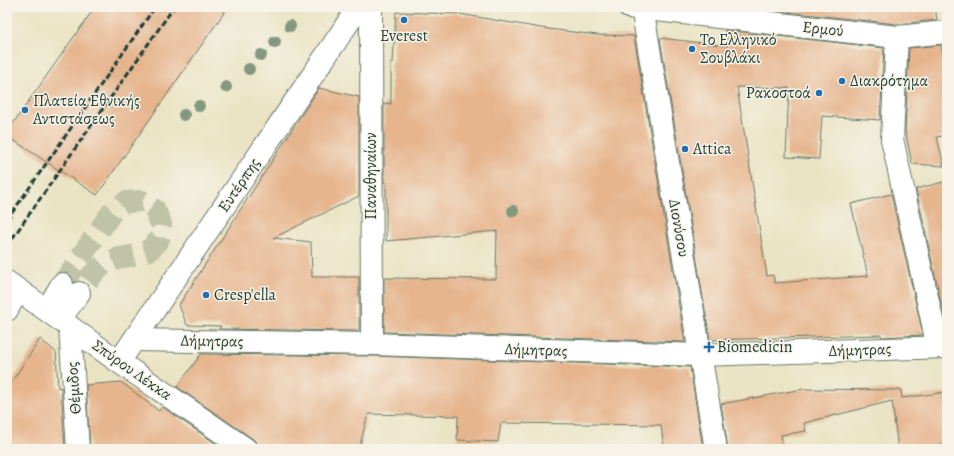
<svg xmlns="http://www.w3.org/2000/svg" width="954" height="456" font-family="Alegreya,serif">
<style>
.building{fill:#e6b58e}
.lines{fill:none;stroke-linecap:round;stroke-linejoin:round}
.minor-tunnel{stroke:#c1c3a8;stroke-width:22;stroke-dasharray:22 11;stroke-linecap:butt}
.minor-casing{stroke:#667767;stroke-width:24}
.minor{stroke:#fff;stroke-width:22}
.rail{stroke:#1f3d34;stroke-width:3;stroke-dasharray:6 3;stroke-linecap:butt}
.tree{fill:#84987f}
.poi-dot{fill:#1f6fb2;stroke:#f7f3e8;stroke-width:1.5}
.labels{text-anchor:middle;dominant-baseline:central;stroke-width:3;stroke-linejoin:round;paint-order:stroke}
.street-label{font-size:16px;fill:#1f3d34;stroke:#f7f3e8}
.poi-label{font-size:16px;fill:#1f3d34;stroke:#f7f3e8;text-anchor:start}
</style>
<rect width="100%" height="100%" fill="#f7f3e8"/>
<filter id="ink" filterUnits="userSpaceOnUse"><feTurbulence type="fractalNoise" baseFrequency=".025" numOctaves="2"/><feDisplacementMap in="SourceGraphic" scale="8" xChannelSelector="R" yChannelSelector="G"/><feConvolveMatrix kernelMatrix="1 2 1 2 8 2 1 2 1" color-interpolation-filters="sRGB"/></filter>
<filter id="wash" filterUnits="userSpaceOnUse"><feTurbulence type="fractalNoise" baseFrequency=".012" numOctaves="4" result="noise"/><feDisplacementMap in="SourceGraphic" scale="16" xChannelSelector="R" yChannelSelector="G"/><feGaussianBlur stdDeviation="0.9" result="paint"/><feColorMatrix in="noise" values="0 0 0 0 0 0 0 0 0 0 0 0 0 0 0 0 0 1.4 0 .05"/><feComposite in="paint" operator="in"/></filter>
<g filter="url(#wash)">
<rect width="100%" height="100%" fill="#eae4c5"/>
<g id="blocks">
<g class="building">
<path d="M95 7H228L97 195 7 136V132Z"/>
<path d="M741 7H935L937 20 897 24Z"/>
<path d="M396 12 459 14 541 28 597 35 634 36 685 342 384 332V278L496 279 497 231 386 241V182L384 183V103L391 104V63H393Z"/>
<path d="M725 30 884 48 880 120 822 116 819 159 786 157 789 88 737 87 767 276 773 275 775 283 868 276 851 204 891 194 923 335 882 337 881 335 710 340 660 38 728 46Z"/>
<path d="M941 45 942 53 947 52V135L937 137 944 166 912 164 905 130 909 48Z"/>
<path d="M319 88 359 97V196L273 238 311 242 312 277H359V331L219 329 221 326 187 325 179 305Z"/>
<path d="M947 181V330L916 189Z"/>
<path d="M40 339 56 352 58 388 61 387 65 449H16L7 440V389Z"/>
<path d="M201 354 372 356 690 367 703 449H664L661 425 501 423 498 442 457 440 458 416 368 414 359 449H258L257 443 253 439 177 387Z"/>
<path d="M121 382 159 411 162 407 224 449H90L86 385Z"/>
<path d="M803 389 901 390 902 398 947 392V444L910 449H898L892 401 804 423 806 431 781 435 783 449H728L721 404Z"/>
</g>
</g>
</g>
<g filter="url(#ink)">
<use href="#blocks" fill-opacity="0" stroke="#667767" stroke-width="1"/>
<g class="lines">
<path class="minor-tunnel" d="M62 284 112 212 126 202 142 201 155 210 161 224 159 239 150 250 136 255 119 258 104 264 91 276 79 293"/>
<defs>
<g id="minor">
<path d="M371 7 372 344"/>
<path d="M629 7 897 37 947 32"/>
<path d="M642 7 716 449"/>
<path d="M897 37 892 139 938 347"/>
<path d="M7 282 119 362 246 449"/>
<path d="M7 310 18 290"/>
<path d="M47 310 62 284"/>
<path d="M60 319 79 293"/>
<path d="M70 327 78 449"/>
<path d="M134 340 372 344 700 355 947 347"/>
<path d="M119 362 350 20 355 7"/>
</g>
</defs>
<use href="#minor" class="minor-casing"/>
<use href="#minor" class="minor"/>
<g class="rail">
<path d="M7 220 155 7"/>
<path d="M7 246 174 7"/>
</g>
</g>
<g class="tree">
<circle cx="290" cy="26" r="6"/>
<circle cx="275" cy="42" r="6"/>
<circle cx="261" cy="55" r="6"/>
<circle cx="249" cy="69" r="6"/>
<circle cx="226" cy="87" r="6"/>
<circle cx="199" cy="106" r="6"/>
<circle cx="184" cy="115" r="6"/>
<circle cx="513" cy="211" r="6"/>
</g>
</g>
<g class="poi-dot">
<circle cx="404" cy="20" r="4"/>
<circle cx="692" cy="49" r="4"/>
<circle cx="842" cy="81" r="4"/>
<circle cx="819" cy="93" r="4"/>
<circle cx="25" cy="110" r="4"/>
<circle cx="685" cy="149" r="4"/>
<circle cx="206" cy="295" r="4"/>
<path d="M707 341h4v4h4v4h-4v4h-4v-4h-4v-4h4z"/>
</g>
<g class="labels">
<g class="street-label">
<text transform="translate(823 29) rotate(6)">Ερμού</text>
<text transform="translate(371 176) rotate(-90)">Παναθηναίων</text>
<text transform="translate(239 185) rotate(-56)">Ευτέρπης</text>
<text transform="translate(679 228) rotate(80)">Διονύσου</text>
<text transform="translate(212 341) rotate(1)">Δήμητρας</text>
<text transform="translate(536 350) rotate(2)">Δήμητρας</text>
<text transform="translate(860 350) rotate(-2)">Δήμητρας</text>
<text transform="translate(132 370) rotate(35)">Σπύρου Λέκκα</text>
<text transform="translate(74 388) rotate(-94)">Θέμιδος</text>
</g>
<g class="poi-label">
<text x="404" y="36" text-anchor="middle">Everest</text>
<text x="700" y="40">Το Ελληνικό<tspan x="700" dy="18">Σουβλάκι</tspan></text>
<text x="850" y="81">Διακρότημα</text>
<text x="811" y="93" text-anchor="end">Ρακοστοά</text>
<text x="33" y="101">Πλατεία Εθνικής<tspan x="33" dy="18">Αντιστάσεως</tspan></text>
<text x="693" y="149">Attica</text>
<text x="214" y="295">Cresp'ella</text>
<text x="717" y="347">Biomedicin</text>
</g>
</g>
<rect width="954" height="456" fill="none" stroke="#f7f3e8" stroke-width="24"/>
</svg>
